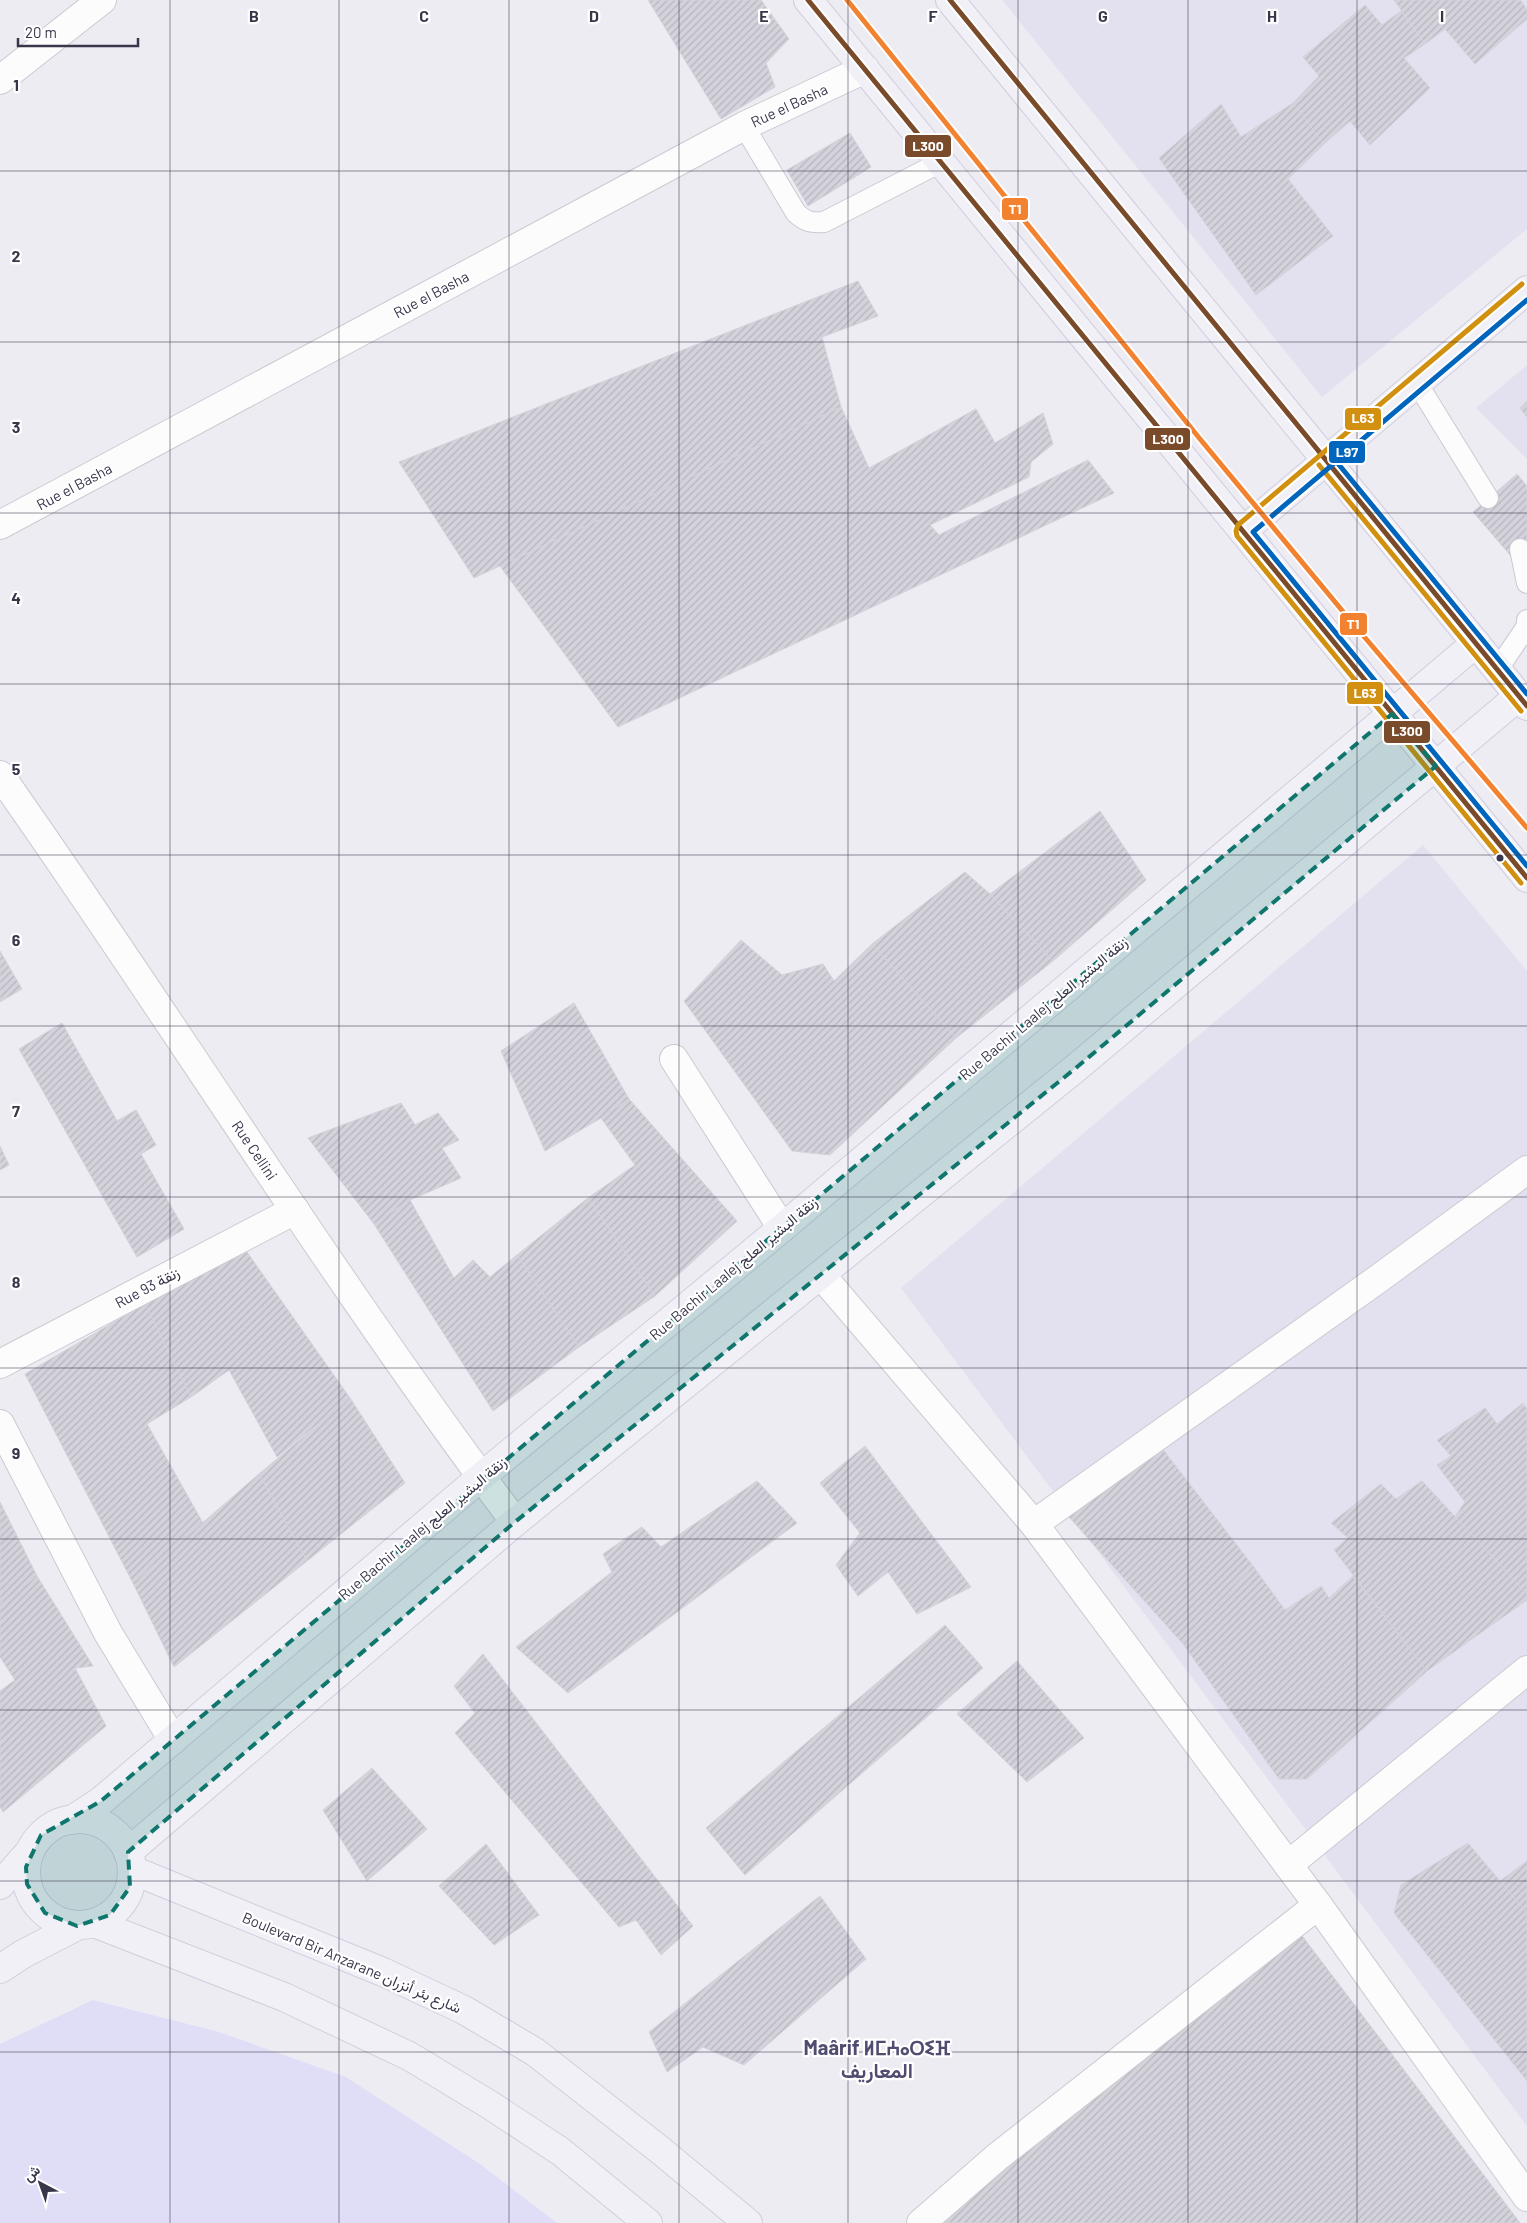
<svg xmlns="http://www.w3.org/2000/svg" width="1527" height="2223" font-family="Barlow,Vazirmatn,'Noto Sans Tifinagh',sans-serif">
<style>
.residential{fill:#e3e1ef}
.commercial{fill:#e0def7}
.building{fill:url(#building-hatch);stroke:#d3d2dc}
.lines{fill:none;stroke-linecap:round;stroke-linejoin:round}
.lane-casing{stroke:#cbcad1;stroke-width:22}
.street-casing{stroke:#cbcad1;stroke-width:30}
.secondary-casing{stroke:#d1cddf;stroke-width:30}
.lane{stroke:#fcfcfd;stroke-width:20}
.street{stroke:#fcfcfd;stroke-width:28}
.secondary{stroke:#f2f0f7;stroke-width:28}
.bus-1-casing{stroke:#fff;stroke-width:9}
.bus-2-casing{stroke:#fff;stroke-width:9}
.bus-3-casing{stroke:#fff;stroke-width:9}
.bus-1{stroke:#7a4b2a;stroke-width:5}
.bus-2{stroke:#d1900f;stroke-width:5}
.bus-3{stroke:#0065bd;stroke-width:5}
.tram-1-casing{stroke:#fff;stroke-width:9}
.tram-1{stroke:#f38230;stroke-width:5}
.marked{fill:#0f766e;fill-opacity:0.2;stroke:#0f766e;stroke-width:4;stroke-dasharray:10 6;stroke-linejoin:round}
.grid{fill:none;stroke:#38364b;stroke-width:1;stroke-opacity:0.55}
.bus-dot{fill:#38364b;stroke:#fff;stroke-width:2}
.labels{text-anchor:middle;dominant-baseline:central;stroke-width:4.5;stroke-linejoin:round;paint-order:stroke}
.street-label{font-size:15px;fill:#38364b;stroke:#fff}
.district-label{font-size:20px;font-weight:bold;fill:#4f4c6f;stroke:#fff}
.grid-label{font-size:16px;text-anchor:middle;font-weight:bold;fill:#38364b;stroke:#fff;stroke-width:4.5;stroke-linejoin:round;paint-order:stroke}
.line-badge{stroke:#fff;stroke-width:2}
.badge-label{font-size:14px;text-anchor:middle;font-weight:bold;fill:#fff}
</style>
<defs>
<pattern id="building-hatch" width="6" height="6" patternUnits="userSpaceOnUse" patternTransform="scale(1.25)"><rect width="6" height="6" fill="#d4d2db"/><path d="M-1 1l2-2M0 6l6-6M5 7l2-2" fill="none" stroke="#b7b5bd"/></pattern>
</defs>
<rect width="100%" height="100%" fill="#edecf3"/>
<g class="residential">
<path d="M1002 0H1527V229L1322 397Z"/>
<path d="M1527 365V459L1476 408Z"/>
<path d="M1423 845 1527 971V2126L901 1288Z"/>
</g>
<path class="commercial" d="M93 2000 219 2032 346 2077 480 2164 557 2223H0V2044Z"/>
<g class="building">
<path d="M648 0H761L789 39 766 63 775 87 721 119Z"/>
<path d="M1394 0H1520L1527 9V19L1475 64 1445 29 1425 44Z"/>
<path d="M1365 5 1382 25 1401 11 1425 44 1404 58 1430 88 1370 145 1350 121 1324 144 1293 103 1319 76 1303 57Z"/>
<path d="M1293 103 1324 144 1288 179 1333 236 1256 295 1159 158 1221 104 1241 137Z"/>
<path d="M850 133 871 167 808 206 787 170Z"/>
<path d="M858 281 878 316 822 337 841 407 474 578 399 462Z"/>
<path d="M1527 401V417L1520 408Z"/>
<path d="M841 407 869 468 976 409 995 443 1043 413 1053 444 1031 462 1029 477 930 525 939 535 1088 460 1114 493 618 727 500 566Z"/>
<path d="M1517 474 1527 486V543L1511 556 1473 512Z"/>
<path d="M1100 811 1146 880 1053 961 990 894Z"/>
<path d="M965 872 990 894 1053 961 956 1038 872 944Z"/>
<path d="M741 940 782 975 823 964 834 981 872 944 956 1038 830 1155 792 1151 684 1001Z"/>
<path d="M0 951 22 989 0 1002Z"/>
<path d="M574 1003 629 1099 601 1118 545 1151 501 1051Z"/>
<path d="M62 1023 117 1121 136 1110 156 1145 141 1154 184 1229 137 1257 19 1049Z"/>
<path d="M629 1099 737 1221 655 1296 588 1198 635 1165 601 1118Z"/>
<path d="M401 1103 415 1125 438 1113 459 1140 442 1148 461 1178 410 1200 374 1224 308 1138Z"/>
<path d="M0 1146 9 1165 0 1170Z"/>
<path d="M588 1198 655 1296 579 1347 517 1255Z"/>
<path d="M410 1200 454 1278 473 1260 490 1277 517 1255 579 1347 493 1411 374 1224Z"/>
<path d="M247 1252 350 1398 277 1457 229 1370 191 1397 145 1304Z"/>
<path d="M145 1304 191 1397 147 1424 203 1523 133 1583 25 1374Z"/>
<path d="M350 1398 405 1483 307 1561 259 1474Z"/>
<path d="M1523 1403 1527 1409V1594L1454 1518 1465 1502 1437 1465 1451 1456 1437 1440 1485 1408 1497 1424Z"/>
<path d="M1158 1443 1253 1566 1183 1644 1069 1517Z"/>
<path d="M865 1446 971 1587 917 1614 888 1572 858 1596 836 1565 860 1533 820 1483Z"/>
<path d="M259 1474 307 1561 174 1667 133 1583Z"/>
<path d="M757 1481 797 1523 568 1693 516 1647 612 1572 603 1554 642 1527 661 1547Z"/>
<path d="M1422 1481 1527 1594V1600L1427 1671 1334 1550 1348 1538 1331 1523 1381 1484 1396 1499Z"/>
<path d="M0 1502 37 1576 0 1605Z"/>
<path d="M1253 1566 1285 1610 1321 1586 1329 1598 1353 1576 1427 1671 1307 1779H1279L1183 1644Z"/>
<path d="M37 1576 93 1666 75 1668 106 1726 3 1812 0 1807V1691L15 1680 0 1657V1605Z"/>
<path d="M945 1625 983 1668 745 1875 706 1828Z"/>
<path d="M483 1654 693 1926 661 1955 636 1920 619 1927 455 1733 475 1713 454 1686Z"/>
<path d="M1017 1661 1084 1738 1027 1782 957 1714Z"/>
<path d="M372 1768 427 1829 367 1881 323 1810Z"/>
<path d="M1468 1843 1527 1913V2081L1394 1913 1401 1885Z"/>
<path d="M486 1844 539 1915 494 1945 439 1886Z"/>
<path d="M1527 1861V1913L1500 1881Z"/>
<path d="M820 1896 866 1959 744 2065 703 2047 667 2072 649 2032Z"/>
<path d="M1299 1932 1520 2223H1436L1289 2046 1053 2223H942L982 2177Z"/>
<path d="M1299 1932 1520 2223H942L982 2177Z"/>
</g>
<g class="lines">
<defs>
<g id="lane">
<path d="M744 126 796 213C806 222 811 223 824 222L941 162"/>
<path d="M1417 383 1488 498"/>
<path d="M1520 549 1527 583"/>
<path d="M1498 669 1527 626V620"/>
</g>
<g id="street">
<path d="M0 80 102 0"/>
<path d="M0 525 744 126 865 69"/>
<path d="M0 775C174 1022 333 1280 515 1522"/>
<path d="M674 1059 782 1228"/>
<path d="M821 1275 1034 1524 1318 1905 1527 2197"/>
<path d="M0 1364 295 1210"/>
<path d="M0 1424 108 1633 173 1740"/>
<path d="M1034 1524 1378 1279 1527 1170"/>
<path d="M1288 1865 1527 1670"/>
<path d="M921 2223 997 2157 1318 1905"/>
</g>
<g id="secondary">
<path d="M808 0 1527 878"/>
<path d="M950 0 1527 706"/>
<path d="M1243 531 1527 290"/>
<circle cx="79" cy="1872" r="53"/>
<path d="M72 1820 101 1801 481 1477 782 1228 1476 643"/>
<path d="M128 1852 515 1522 1077 1067 1519 696"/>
<path d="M132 1870 383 1972 464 2010 535 2052 660 2150 748 2223"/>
<path d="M0 1885 31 1850"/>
<path d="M94 1923 284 1997 409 2056 490 2105 560 2151 648 2223"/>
<path d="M0 1969 23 1954 77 1926"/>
</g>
</defs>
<use href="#lane" class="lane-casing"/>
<use href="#street" class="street-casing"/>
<use href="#secondary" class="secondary-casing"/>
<use href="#lane" class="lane"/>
<use href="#street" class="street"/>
<use href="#secondary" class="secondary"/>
<defs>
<g id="bus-1">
<path d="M808 0 1527 878"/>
<path d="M950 0 1527 706"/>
</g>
<g id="bus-2">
<path d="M1319 465 1521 711"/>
<path d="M1521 883 1237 536 1236 531 1238 525 1522 284"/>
</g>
<g id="bus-3">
<path d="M1527 300 1253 532 1527 866"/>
<path d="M1331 455 1527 694"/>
</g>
</defs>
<use href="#bus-1" class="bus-1-casing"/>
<use href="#bus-2" class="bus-2-casing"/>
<use href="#bus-3" class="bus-3-casing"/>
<use href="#bus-1" class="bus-1"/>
<use href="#bus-2" class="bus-2"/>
<use href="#bus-3" class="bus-3"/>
<defs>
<path id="tram-1" d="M847 0 1200 439 1350 620 1527 828"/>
</defs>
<use href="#tram-1" class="tram-1-casing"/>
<use href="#tram-1" class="tram-1"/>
</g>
<path class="marked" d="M1392 714 1436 766 1077 1067 515 1522 128 1852 130 1887 110 1915 77 1926 45 1913 27 1884 26 1867 41 1835 101 1801Z"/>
<path class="grid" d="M170 0V2223M339 0V2223M509 0V2223M679 0V2223M848 0V2223M1018 0V2223M1188 0V2223M1357 0V2223M0 171H1527M0 342H1527M0 513H1527M0 684H1527M0 855H1527M0 1026H1527M0 1197H1527M0 1368H1527M0 1539H1527M0 1710H1527M0 1881H1527M0 2052H1527"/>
<circle class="bus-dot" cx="1500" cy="858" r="4.5"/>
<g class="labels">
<g class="street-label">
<text transform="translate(789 105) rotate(-25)">Rue el Basha</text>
<text transform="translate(431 294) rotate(-28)">Rue el Basha</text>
<text transform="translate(74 486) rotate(-28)">Rue el Basha</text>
<text transform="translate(1043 1008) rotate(-40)">Rue Bachir Laalej زنقة البشير العلج</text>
<text transform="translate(255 1150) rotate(56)">Rue Cellini</text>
<text transform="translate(733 1268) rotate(-40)">Rue Bachir Laalej زنقة البشير العلج</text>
<text transform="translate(147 1287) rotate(-28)">Rue 93 زنقة</text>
<text transform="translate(422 1528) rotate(-40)">Rue Bachir Laalej زنقة البشير العلج</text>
<text transform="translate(352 1962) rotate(23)">Boulevard Bir Anzarane شارع بئر أنزران</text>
</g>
<g class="district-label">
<text x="877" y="2047">Maârif ⵍⵎⵄⴰⵔⵉⴼ<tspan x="877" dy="23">المعاريف</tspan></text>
</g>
</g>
<g class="grid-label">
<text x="254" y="22">B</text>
<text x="424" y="22">C</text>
<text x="594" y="22">D</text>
<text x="764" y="22">E</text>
<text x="933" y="22">F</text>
<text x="1103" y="22">G</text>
<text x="1272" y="22">H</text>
<text x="1442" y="22">I</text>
<text x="16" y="91">1</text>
<text x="16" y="262">2</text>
<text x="16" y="433">3</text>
<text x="16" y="604">4</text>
<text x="16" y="775">5</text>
<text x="16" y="946">6</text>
<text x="16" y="1117">7</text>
<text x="16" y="1288">8</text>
<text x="16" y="1459">9</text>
</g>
<g class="line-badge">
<rect x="904" y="134" width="48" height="24" rx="5" fill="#7a4b2a"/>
<rect x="1001" y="197" width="28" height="24" rx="5" fill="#f38230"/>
<rect x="1344" y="407" width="38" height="24" rx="5" fill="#d1900f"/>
<rect x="1144" y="427" width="47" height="24" rx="5" fill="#7a4b2a"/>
<rect x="1328" y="440" width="38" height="24" rx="5" fill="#0065bd"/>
<rect x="1339" y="612" width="29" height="24" rx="5" fill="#f38230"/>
<rect x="1346" y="681" width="38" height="24" rx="5" fill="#d1900f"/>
<rect x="1383" y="720" width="48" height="24" rx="5" fill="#7a4b2a"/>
</g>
<g class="badge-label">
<text x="928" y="151">L300</text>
<text x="1015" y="214">T1</text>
<text x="1363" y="423">L63</text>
<text x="1168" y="444">L300</text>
<text x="1347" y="457">L97</text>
<text x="1353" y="629">T1</text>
<text x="1365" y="698">L63</text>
<text x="1407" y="736">L300</text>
</g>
<g transform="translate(40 2183) rotate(319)" stroke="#ffffff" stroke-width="4" paint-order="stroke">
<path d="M0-4L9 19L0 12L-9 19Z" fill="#38364b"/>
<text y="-8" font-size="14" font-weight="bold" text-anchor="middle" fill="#38364b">ش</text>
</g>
<path d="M18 38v8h120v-8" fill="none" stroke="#38364b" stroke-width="2.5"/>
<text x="25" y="38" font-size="15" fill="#38364b" stroke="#ffffff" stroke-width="4" paint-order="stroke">20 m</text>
</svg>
